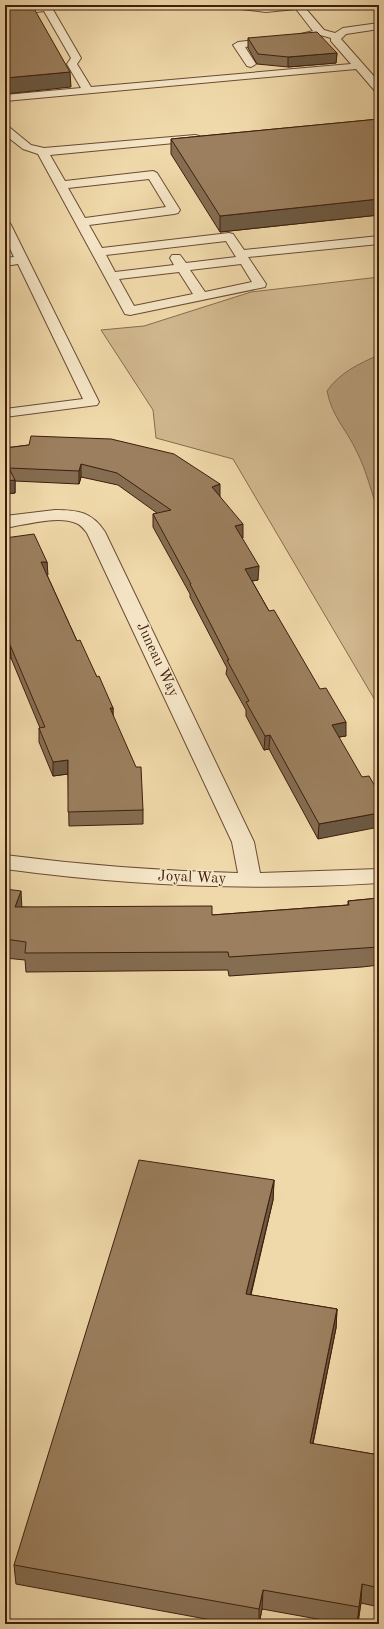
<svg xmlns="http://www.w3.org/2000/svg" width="384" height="1629" font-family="'Old Standard TT',serif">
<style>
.green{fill:#d1b88e;stroke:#886b4e}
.water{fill:#b39974;stroke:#85684b}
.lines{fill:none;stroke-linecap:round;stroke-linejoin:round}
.lane-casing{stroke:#6b4c34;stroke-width:2}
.street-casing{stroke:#6b4c34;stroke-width:2}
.lane{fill:#f5e6c7;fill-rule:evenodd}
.street{fill:#f5e6c7;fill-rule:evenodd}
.wall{fill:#856d51;stroke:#3f1e0d}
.shaded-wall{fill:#6c5942;stroke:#3f1e0d}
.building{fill:#9b7f5e;stroke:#3f1e0d}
.labels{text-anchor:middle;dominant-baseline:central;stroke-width:3;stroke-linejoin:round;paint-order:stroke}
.street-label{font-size:15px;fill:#3f1e0d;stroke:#f5e6c7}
</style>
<rect width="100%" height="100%" fill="#efd8a9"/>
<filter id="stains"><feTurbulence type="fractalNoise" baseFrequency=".005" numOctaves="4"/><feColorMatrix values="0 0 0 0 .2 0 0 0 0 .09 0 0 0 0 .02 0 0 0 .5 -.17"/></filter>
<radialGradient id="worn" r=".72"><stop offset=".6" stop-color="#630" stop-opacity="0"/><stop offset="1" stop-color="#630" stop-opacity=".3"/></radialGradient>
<path class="green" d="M379 277V707L233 459 156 438 153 410 101 330 144 326 251 292Z"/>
<path class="water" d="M379 355V515C372 494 367 472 357 452 347 430 332 417 327 391 339 373 360 363 379 355Z"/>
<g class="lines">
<defs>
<g id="lane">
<path d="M47 5 52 8 81 58 77 64 91 87 351 64 331 41V38L320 35 293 42 245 47 256 64 251 67 247 66 233 45 238 42 293 36 313 31 296 9 266 12 241 9 239 5H319L318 7 306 9 324 30 335 33 343 28 379 23V29L346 34 341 39 379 82V92L375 91 356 69 5 101V95L81 88 67 64 71 58 44 11 5 16V10Z"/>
<path d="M5 126 9 127 31 145 44 148 195 135 199 136 201 138 199 140 195 141 50 155 65 181 153 171 157 173 180 210 178 213 174 214 89 225 102 248 229 233 233 234 244 250 379 236V244L248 257 266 284 265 287 130 315 125 314 38 154 23 149 5 135ZM149 179 166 207 85 218 68 188ZM226 241 236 257 186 263 180 255H172L170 258 174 265 115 272 106 255ZM241 264 252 282 205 292 190 270ZM179 272 193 294 134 306 119 279Z"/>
<path d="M5 221 9 222 11 225 99 402 97 405 5 417V409L83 399 18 264 5 266V258L14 257 5 238Z"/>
</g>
<path id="street" d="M55 510C78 510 92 512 105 532L254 842 260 873 379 869V883C253 891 130 886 5 869V855C82 865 160 871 238 873L232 842 87 533C84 529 81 525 76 523 58 515 24 525 5 528V516Z"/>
</defs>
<use href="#lane" class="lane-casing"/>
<use href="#street" class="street-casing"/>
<use href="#lane" class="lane"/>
<use href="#street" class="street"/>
</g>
<g class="wall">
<path d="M248 38 337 53 336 63 288 67 257 64 248 48Z"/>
<path d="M379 119V215L220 232 171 154V139Z"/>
<path d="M29 445 220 497 243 538H242L258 580 252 581 269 611 346 736 339 737 318 839 269 749 264 750 246 716V710L226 674 227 668 190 597V594L153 527V514L157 513 118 485 81 477 79 484 15 481V493L5 494V448Z"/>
<path d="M5 538 47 562V575L77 641 97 677 113 708V717L143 810V824L69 826 68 774 53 776 39 742V728H40L11 658 10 659 5 647Z"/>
<path d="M5 889 22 907 212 915 348 905V901L379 898V965L362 967 229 976 228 970 26 972 25 960 5 958Z"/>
<path d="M274 1180 273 1200 251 1295 337 1309 336 1328 313 1444 379 1455V1607L361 1603 358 1624H345L262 1609 259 1624H233L16 1584 14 1565Z"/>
</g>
<g class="shaded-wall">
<path d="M337 53 336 63 288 67V57Z"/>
<path d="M70 72 71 87 5 94V78Z"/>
<path d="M375 171H379V187Z"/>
<path d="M379 199V215L220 232V216Z"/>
<path d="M81 464V477L79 484V471Z"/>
<path d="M15 480V493L5 494V481Z"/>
<path d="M220 484V497L212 487Z"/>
<path d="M243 524V538L235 539V526Z"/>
<path d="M41 562H47L48 575 42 576Z"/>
<path d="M259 566 258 580 245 582V569Z"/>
<path d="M9 645H10L11 658 10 659Z"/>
<path d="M110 708H113V722Z"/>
<path d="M346 722V736L331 738 332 725Z"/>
<path d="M270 735 269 749 264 750 265 736Z"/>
<path d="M68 760V774L53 776V762Z"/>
<path d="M379 813V827L318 839 319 824Z"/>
<path d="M21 891 22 910 15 907Z"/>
<path d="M274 1180 273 1200 246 1313V1294Z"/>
<path d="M337 1309 336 1328 309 1462 310 1443Z"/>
<path d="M362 1584 361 1603 357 1624 359 1607Z"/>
<path d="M263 1590 262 1609 259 1624V1609Z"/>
</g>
<g class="building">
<path d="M5 5H32L70 72 5 78Z"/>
<path d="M317 32 337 53 288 57 258 54 248 38Z"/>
<path d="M379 119V171H375L379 176V199L220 216 171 139Z"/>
<path d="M31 436 111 439 174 454 220 484 212 487 243 524 235 526 259 566 245 569 269 611 274 610 320 689 326 688 346 722 332 725 362 777 369 776 379 793V813L319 824 270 735 265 736 246 702 249 701 227 660H229L190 584H191L153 514 171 510 117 473 81 464 79 471 9 468 15 480 5 481V448L29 445Z"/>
<path d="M34 534 47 562H41L77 641 80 640 97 677 99 676 113 708H110L136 767H141L143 810 68 812V760L53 762 39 728 45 727 10 645H9L5 635V538Z"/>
<path d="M5 889 21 891 15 907 212 906V915L349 905 348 901 379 898V947L229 957 228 952 25 953 26 942 5 939Z"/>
<path d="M139 1160 274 1180 246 1294 337 1309 310 1443 379 1455V1588L362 1584 359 1607 263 1590 259 1609 14 1565Z"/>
</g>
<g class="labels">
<g class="street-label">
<text transform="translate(157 660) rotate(65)">Juneau Way</text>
<text transform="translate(192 878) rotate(2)">Joyal Way</text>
</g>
</g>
<rect width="384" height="1629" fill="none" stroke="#efd8a9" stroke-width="20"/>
<rect x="6" y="6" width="372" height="1617" fill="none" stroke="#3f1e0d" stroke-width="2"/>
<rect x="10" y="10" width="364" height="1609" fill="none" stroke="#3f1e0d"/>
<rect width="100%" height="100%" filter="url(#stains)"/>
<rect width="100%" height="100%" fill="url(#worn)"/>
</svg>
